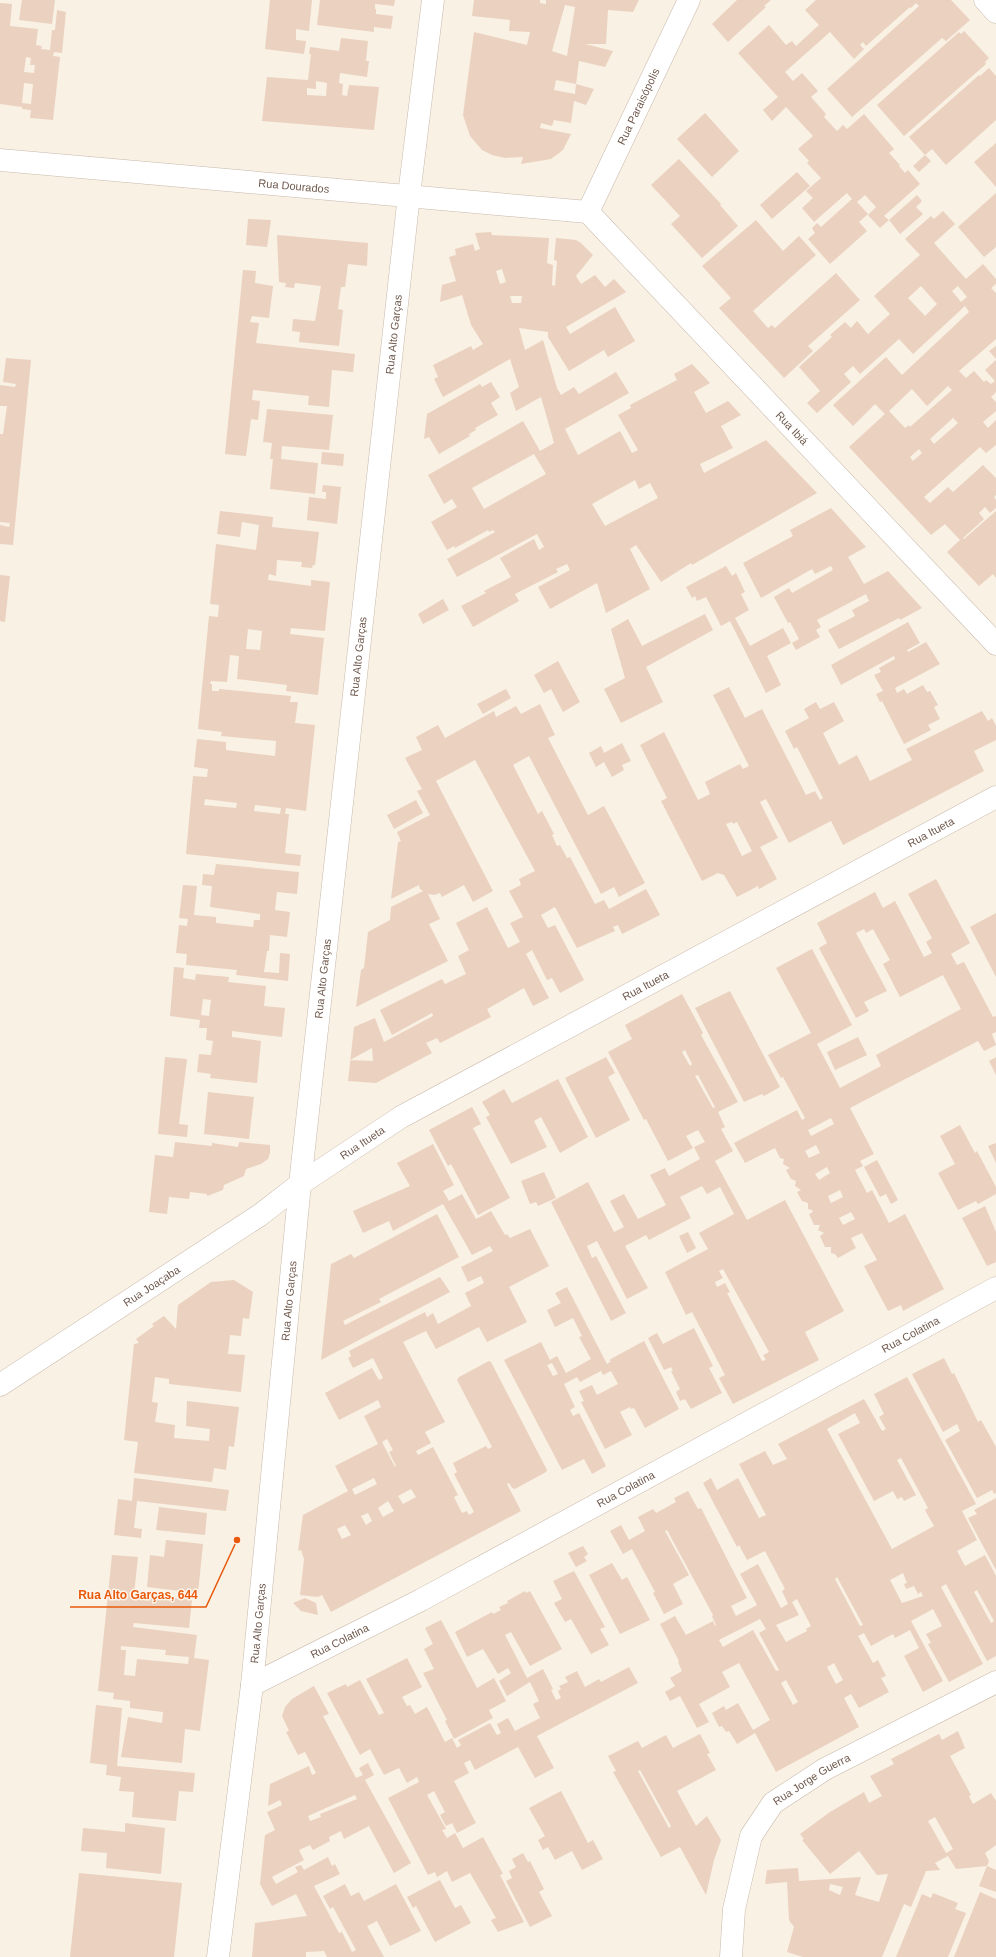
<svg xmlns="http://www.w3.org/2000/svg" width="996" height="1957" font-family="Arial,sans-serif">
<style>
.building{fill:#ebd1bf;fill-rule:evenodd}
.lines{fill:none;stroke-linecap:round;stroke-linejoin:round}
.street-casing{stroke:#c9b9ac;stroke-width:23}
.street{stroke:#fff;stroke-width:22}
.labels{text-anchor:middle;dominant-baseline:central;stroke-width:3;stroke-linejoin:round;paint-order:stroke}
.street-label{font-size:11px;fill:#6f594d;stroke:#fdf5ea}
.leader{fill:none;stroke:#e8590c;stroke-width:1.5}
.callout-dot{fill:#e8590c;stroke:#fdf5ea;stroke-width:1.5}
.callout-label{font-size:12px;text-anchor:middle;font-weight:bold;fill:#e8590c;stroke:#fdf5ea;stroke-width:3;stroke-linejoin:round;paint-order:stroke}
</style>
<rect width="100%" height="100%" fill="#f9f1e4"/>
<g class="building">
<path d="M22 0H55L52 24 19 20Z"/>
<path d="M270 0H312L309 31 296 29V40L306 41 304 54 265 49Z"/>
<path d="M320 0H395L394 6 375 4V9H376V14L393 16 391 29 374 27V32L317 25Z"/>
<path d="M474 0H540V3L546 4V0H639L633 12 608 10 606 44H585L613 51 605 67 579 61 576 84 594 89 586 105 574 101 571 123 554 120 552 126 541 123 540 128 571 134 563 150 551 159 521 164 523 157 505 158 492 155 482 150 470 136 463 115 474 32 527 45 530 32 509 31 510 20 472 16ZM565 5 575 7 567 56 552 51ZM556 80 576 84 575 94 554 90Z"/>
<path d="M737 0H771L764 6 766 7 728 42 712 24Z"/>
<path d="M816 0H951L970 20 946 41 942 38 852 117 827 89 919 6 916 3 911 8 910 7 866 46 863 42 860 45 864 49 854 59 830 32 785 72 793 81 802 73 818 91 811 97 826 114 824 117 837 131 843 125 847 129 864 114 894 149 889 153 900 165 899 166 905 173 908 170 920 184 884 216 889 220 880 228 868 215 876 207 865 195 857 202 868 214 859 222 867 231 830 264 808 239 815 233 812 228 817 223 821 227 852 199 847 193 814 222 802 208 813 198 806 191 821 178 807 163 809 161 798 149 813 136 786 107 772 121 763 110 778 97 738 53 769 25 786 45 792 41 796 46 819 25 805 10Z"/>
<path d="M0 3 12 4 10 26 38 29 36 45 42 46 41 49 50 50 52 30H55L57 10 66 12 62 53 54 52 53 56 60 57 53 120 30 118 31 110 22 109V107L0 104ZM26 57 31 58 30 65H35L34 73 24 72ZM24 83 33 84 31 104 22 103Z"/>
<path d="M964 31 989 58 985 62 986 64 904 136 877 105 959 32 961 34Z"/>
<path d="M341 38 368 41 366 61H369L367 77 340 73 339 83 343 84 342 95 347 96 349 85 379 87 374 130 262 121 267 77 308 80 311 54H309L310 47 339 51ZM316 81 327 83 326 96 307 95V88L316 89Z"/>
<path d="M989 68 996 76V120L946 165 932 149 925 155 931 161 919 172 913 166 925 155 909 137 979 75 980 76Z"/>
<path d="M705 113 739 151 712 177 677 139Z"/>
<path d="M996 143V187L974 162Z"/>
<path d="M679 159 721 204 720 205 738 226 702 258 671 224 680 216 651 185Z"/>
<path d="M797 172 810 186 772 219 760 205Z"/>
<path d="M996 193V247L984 257 958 227Z"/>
<path d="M917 195 922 201 916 207 923 214 900 234 889 220Z"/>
<path d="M943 211 955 224 934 243 966 279 983 264 996 279V284L991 288 996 293V339L959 371 966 378 974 371 984 382 986 380 991 384 995 381 985 370 996 360V392L991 397 996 402V411L983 422 988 428 996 420V445L986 453 980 447 924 497 930 503 948 487 953 492 983 465 996 478V495L994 497 996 500V508L990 513 985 507 979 513 984 519 963 538 964 539 996 511V578L993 574 979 586 947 552 960 540 945 524 931 535 849 447 885 414 875 404 853 426 833 405 886 357 902 375 969 312 965 306 913 354 899 339 860 374 853 366 844 374 851 382 817 413 807 403 820 391 799 367 832 337 830 335 845 322 851 328 857 321 868 334 890 314 874 296 920 255 905 239 931 216 934 219ZM921 286 937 304 925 316 908 298ZM958 286 967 297 961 302 952 291ZM948 386 952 390 910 427 909 425 905 428 889 411 912 389 927 406ZM953 418 958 423 934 444 930 439ZM919 449 922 453 913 461 910 457Z"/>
<path d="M248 219 271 220 267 247 246 245Z"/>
<path d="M756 220 783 251 799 236 816 255 753 311 768 328 772 325 775 328 836 273 860 300 808 346 813 351 784 378 719 308 731 298 702 266Z"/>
<path d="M491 232 492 235 549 238 547 263 553 265 552 285 555 286 557 261 554 260 556 238 576 240 581 243 593 255 576 276 581 284 595 275 605 287 614 279 626 292 566 327 570 334 615 307 635 341 608 357 604 350 569 371 548 337V332L519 328 525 350 543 340 557 388 561 395 574 387 579 394 616 372 629 393 565 429 578 455 620 431 632 453 638 450 618 415 631 408 630 405 677 380 674 374 692 364 710 383 694 392 706 413 728 401 741 415 721 426 733 448 700 464 704 473 766 440 817 493 692 565 691 563 661 582 636 545 630 549 650 589 606 613 597 583 550 609 538 587 570 570 567 564 556 569 558 572 515 594 519 601 473 627 461 606 486 593 484 591 511 577 500 558 534 539 539 550 544 547 537 534 457 577 447 559 495 532 493 530 489 532 488 530 455 548 454 546 447 550 431 522 457 507 452 499 444 504 428 475 523 421 540 451 554 443 541 397 516 411 510 393 519 387 510 359 443 397 434 379 438 377 433 365 471 346 473 350 483 344 471 325 462 295 440 302 442 285 456 281 449 257 456 255 455 249 473 244 475 251 480 249 475 233ZM502 269 506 282 500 284 496 271ZM510 296H522L521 303H512ZM534 454 546 474 484 509 472 488ZM635 480 639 489 650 483 658 498 605 526 592 504Z"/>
<path d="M277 235 368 243 367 266 348 264 345 287H341L338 309 343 310 339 346 299 342 300 332 292 331 293 319 315 321 321 286 295 283 294 288 285 287 286 283 279 282Z"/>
<path d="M243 270 256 271 255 283 273 286 269 318 252 316 250 322 259 323 256 343 355 354 353 372 332 370 329 407 308 405 309 396 253 390 252 400 260 401 258 420 251 419 246 456 225 454Z"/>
<path d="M996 346V359L989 351Z"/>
<path d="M6 358 31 360 13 545 0 544V525L9 527 10 523 0 522V434H3L7 406H0V385L15 387 16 384 3 382Z"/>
<path d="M491 382 500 397 491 403 498 415 475 428 476 430 469 434 470 436 439 454 429 437 424 439 427 414 480 384 482 387Z"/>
<path d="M267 409 333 415 329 450 282 446 281 459 318 463 315 494 270 489 273 459H270L272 443 263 442Z"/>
<path d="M322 452 344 454 343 466 321 464Z"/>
<path d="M323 485 341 487 337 524 307 520 309 497 326 499V492H322Z"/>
<path d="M831 508 866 547 848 557 864 584 888 571 922 608 900 620 899 618 839 649 828 630 855 616 852 610 869 601 866 594 817 620 821 627 816 630 820 637 796 650 792 643 799 639 790 622 788 623 774 597 789 588 792 593 833 570 831 566 815 574 812 569 761 598 743 563 793 536 790 530Z"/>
<path d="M220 511 273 517 272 527 319 532 315 565H313L312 568 301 567 302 562 277 560 276 576 269 574 268 580 311 586V580L330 582 325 631 291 628 290 634 324 638 318 695 286 691 287 685 237 679 239 656 230 655 227 682 211 681 210 684H212V691H219V689L291 696 290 702H298L295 723 315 725 306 811 286 808 285 814H289L285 853 301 855 300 866 186 854 193 776 207 777 208 769 194 767 197 739 226 742V750L275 756 276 741 221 736 222 732 198 729 209 616 218 617 219 605 210 604 216 544 256 550 259 525 242 522 240 537 217 534ZM248 629 262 631 260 650 246 649ZM205 799 237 803 236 808 204 805ZM255 805 281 808 280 814 254 811Z"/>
<path d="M726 566 732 576 736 573 745 592 741 594 749 610 735 618 750 646 783 628 791 643 767 656 781 685 766 693 730 621 721 626 706 597 697 601 695 596 692 598 686 587Z"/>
<path d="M0 575 10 576 5 622 0 621Z"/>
<path d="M443 599 449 610 423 624 418 614Z"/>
<path d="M705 614 713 630 646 667 663 702 621 723 604 689 625 678 611 629 628 619 642 646Z"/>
<path d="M908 622 920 643 907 650 908 652 926 642 940 664 895 688 897 693 904 689 907 694 923 685 927 692 930 691 938 705 934 707 940 719 928 725 931 730 904 744 882 701 880 702 876 694 883 691 874 675 881 672 879 668 895 659 894 656 841 685 831 665Z"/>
<path d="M558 661 580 702 563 712 551 689 544 693 534 675Z"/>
<path d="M729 687 745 718 762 709 806 795 815 791 820 800 823 798 797 747 794 749 785 731 809 718 804 709 816 702 820 709 834 702 844 721 823 733 839 765 857 755 870 781 912 760 906 749 982 711 988 721 992 718 996 726V740L974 751 984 771 843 845 831 821 789 843 766 799 760 802 778 838 760 847 777 879 759 889 758 886 737 897 724 875 718 873 702 881 661 801 667 798 640 745 664 732 698 800 710 794 705 782 740 764 743 769 749 766 713 695ZM732 822 733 824 737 822 752 851 742 856 726 824Z"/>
<path d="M506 689 511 698 483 714 477 704Z"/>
<path d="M540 704 555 735 548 738 588 815 604 806 645 883 619 897 614 887 601 894 529 756 513 765 538 814 542 811 554 834 552 835 557 846 560 845 567 858 570 857 595 904 604 900 609 909 646 889 660 915 622 934 618 925 613 927 615 931 577 948 555 907 541 915 548 928 555 925 584 980 560 993 552 978 547 980 532 950 526 954 549 998 533 1006 524 988 487 1009 491 1017 440 1043 437 1038 426 1043 432 1053 376 1083 348 1081 354 1027 375 1018 384 1042 433 1016 432 1013 392 1035 380 1010 442 979 445 984 466 974 458 956 469 950 456 923 487 907 508 948 520 942 510 923 523 917 509 891 521 885 519 879 535 871 475 760 436 781 493 891 473 902 464 885 442 897 440 893 434 895 428 894 440 919 429 924 448 961 356 1007 361 970 364 968 368 932 390 920 391 907 423 891 420 889 419 885 391 899 398 842 401 841 397 832 430 815 417 791 422 789 405 758 422 750 416 737 438 725 445 738 494 711 496 717 516 706 521 714ZM372 1048 373 1061 350 1060Z"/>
<path d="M622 743 631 761 622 765 624 770 612 777 604 762 596 767 589 753 601 746 604 753Z"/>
<path d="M416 800 423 813 394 829 387 815Z"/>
<path d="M216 864 299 872 297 894 277 892 275 910 290 912 287 937 270 935 269 951H267L264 972 279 973 280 953 290 954 288 981 236 975 237 970 186 965 187 954 176 953 179 925 187 926 188 919 179 918 183 885 197 886 194 915 216 917V923L253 927 254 920H260V914L210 907 212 886 202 885 203 874 214 875Z"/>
<path d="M936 879 970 943 951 954 957 965 964 962 993 1017 996 1016V1032L992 1034 996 1045 984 1051 978 1041 850 1108 874 1154 860 1161 863 1166 855 1170 867 1193 872 1190 889 1223 905 1214 944 1289 903 1311 901 1305 888 1311 864 1266 877 1260 862 1233 851 1238 856 1248 838 1258 835 1254 831 1253V1247H825L820 1236 824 1233 818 1230 820 1225H814L809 1214 813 1212 812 1210 808 1209V1203L802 1201 797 1192 801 1190 795 1186 796 1181 791 1179 786 1170 790 1168 783 1164 784 1159 780 1158 775 1148 745 1163 734 1143 797 1110 802 1120 805 1118 783 1077 781 1078 768 1055 811 1033 776 968 812 949 852 1025 817 1044 840 1088 881 1066 876 1055 961 1009 943 975 900 997 883 964 890 960 873 929 866 933 864 929 856 933 887 991 864 1002 869 1011 856 1018 819 948 827 943 817 923 875 892 883 908 895 901 924 957 932 953 926 942 932 938 908 894ZM831 1118 834 1124 811 1136 808 1130ZM816 1145 820 1153 809 1158 805 1151ZM827 1167 830 1173 819 1180 815 1174ZM840 1190 843 1197 831 1203 828 1196ZM851 1212 855 1219 843 1225 839 1218Z"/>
<path d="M996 913V977L970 927Z"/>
<path d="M174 967 184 968 183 978 195 980 196 974 229 977 228 982 266 986 264 1006 285 1008 282 1037 232 1031V1037L261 1041 257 1083 210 1078 211 1074 197 1072 199 1054 211 1055 213 1041 206 1040 207 1028H199L200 1020 170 1016ZM203 999 211 1000 209 1016 201 1015Z"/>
<path d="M730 991 780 1087 764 1096 762 1094 744 1102 695 1008Z"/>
<path d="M682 994 703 1033 701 1035 738 1102 718 1112 725 1127 721 1129 733 1151 715 1161 747 1220 785 1200 844 1311 805 1332 819 1360 733 1404 719 1378 725 1375 692 1312 686 1315 665 1272 708 1249 699 1233 734 1214 720 1187 707 1194 702 1186 680 1197 691 1218 649 1240 646 1235 625 1246 648 1288 627 1299 597 1241 587 1246 592 1258 596 1256 626 1313 611 1321 551 1202 588 1182 614 1232 624 1227 610 1201 624 1194 638 1219 666 1205 650 1175 665 1168 669 1176 700 1159 694 1147 705 1142 698 1130 686 1136 693 1148 668 1161 646 1119 644 1120 608 1052 632 1039 625 1025ZM685 1050 692 1064 690 1066 682 1052ZM698 1075 715 1107 713 1108 695 1076ZM723 1269 769 1352 763 1355 766 1360 762 1361 727 1293 730 1292 725 1283 717 1287 715 1282 723 1278 719 1271Z"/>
<path d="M858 1037 867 1055 835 1070 827 1052Z"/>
<path d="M165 1057 187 1059 179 1124 188 1125 187 1137 158 1134Z"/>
<path d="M606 1057 615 1073 608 1077 630 1120 596 1138 565 1078Z"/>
<path d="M996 1057V1075L989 1061Z"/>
<path d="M558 1079 588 1137 560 1153 541 1117 534 1121 547 1147 511 1164 486 1117 490 1115 482 1102 504 1089 512 1103Z"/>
<path d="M208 1092 254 1097 249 1139 204 1134Z"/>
<path d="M472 1107 481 1124 473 1128 510 1198 478 1215 451 1164 448 1166 429 1130Z"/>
<path d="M960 1125 975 1153 977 1151 996 1187V1194L978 1204 976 1201 958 1210 938 1173 955 1164 940 1136Z"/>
<path d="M175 1142 212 1146V1143L238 1147 239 1142 270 1145V1153L268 1159 261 1164 246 1169 244 1176 224 1185 223 1190 207 1196V1194L190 1192 189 1199 169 1197 167 1214 149 1212 155 1155 173 1157Z"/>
<path d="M996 1143V1163L988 1146Z"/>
<path d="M433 1144 454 1185 443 1191 449 1201 462 1194 476 1219 491 1211 505 1235 507 1234 510 1238 530 1229 549 1266 509 1287 527 1322 487 1342 479 1327 436 1349 426 1331 403 1342 445 1422 425 1432 431 1443 416 1451 418 1455 433 1447 458 1495 454 1497 462 1513 467 1511 469 1515 474 1512 454 1474 457 1472 453 1463 486 1446 488 1449 492 1447 457 1380 459 1377 489 1361 491 1362 547 1470 546 1472 515 1489 512 1488 509 1483 507 1484 521 1511 331 1612 322 1595 318 1597 300 1595 304 1559 301 1550 298 1551 303 1515 348 1491 335 1466 378 1444 364 1416 381 1407 378 1400 339 1420 325 1393 372 1368 379 1380 383 1378 373 1358 353 1368 348 1358 351 1356 349 1351 425 1312 427 1317 433 1313 438 1324 471 1306 465 1293 484 1283 481 1276 468 1282 461 1267 493 1251 490 1246 472 1255 443 1204 393 1231 389 1221 363 1233 353 1211 410 1186 397 1163ZM387 1439 393 1450 389 1452 396 1466 395 1467 382 1442ZM374 1478 377 1484 355 1495 352 1489ZM411 1489 416 1497 403 1504 398 1496ZM388 1501 394 1511 383 1517 378 1508ZM368 1513 372 1521 366 1525 361 1516ZM345 1525 351 1535 342 1539 337 1529Z"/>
<path d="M877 1160 898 1200 891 1204 886 1194 880 1197 864 1167Z"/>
<path d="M544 1172 556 1198 538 1206 536 1202 530 1204 521 1181Z"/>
<path d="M985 1206 996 1232V1262L987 1266 962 1218Z"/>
<path d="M437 1214 459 1257 379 1299 381 1302 343 1321 345 1325 440 1277 450 1292 321 1360 331 1264 351 1254 354 1258Z"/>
<path d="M688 1232 696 1248 687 1253 679 1236Z"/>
<path d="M234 1280 253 1292 249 1319 243 1318 241 1336 230 1335 228 1354 245 1355 241 1392 169 1384V1379L155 1377 152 1402 158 1403 155 1422 175 1425 174 1438 209 1441 210 1429 186 1426 187 1401 239 1407 234 1447 229 1446 226 1470 214 1468 212 1482 134 1473 138 1442 124 1440 134 1344 139 1343 136 1339 154 1326 152 1324 164 1316 176 1329 178 1305 211 1282Z"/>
<path d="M567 1287 607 1364 611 1361 609 1360 644 1341 679 1409 645 1428 634 1408 631 1409 630 1407 620 1412 632 1435 605 1449 581 1402 584 1401 579 1391 592 1385 597 1395 618 1384 611 1371 603 1375 601 1371 580 1382 577 1377 564 1384 575 1407 570 1410 573 1416 579 1413 606 1466 592 1474 584 1459 562 1470 504 1360 541 1342 550 1360 557 1356 566 1373 591 1359 579 1337 582 1336 573 1318 555 1327 547 1310 561 1303 555 1293ZM552 1363 558 1374 553 1376 547 1365Z"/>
<path d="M694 1328 713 1366 709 1368 722 1393 691 1409 685 1399 680 1401 676 1392 680 1389 671 1371H673L671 1367 664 1370 648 1338 657 1333 663 1344Z"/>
<path d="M944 1358 952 1374 954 1373 978 1422 981 1420 996 1447V1493L994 1494 992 1490 977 1498 945 1440 960 1431 957 1424 943 1432 912 1374Z"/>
<path d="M907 1377 976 1504 962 1511 977 1540 957 1551 965 1566 985 1555 996 1576V1656L987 1661 946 1584 941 1587 983 1664 949 1682 928 1644 931 1643 926 1634 942 1626 933 1609 911 1621 943 1681 923 1692 904 1656 919 1648 910 1630 895 1638 893 1634 871 1646 864 1633 858 1636 873 1663 878 1660 886 1676 881 1678 889 1692 859 1708 851 1694 844 1698 859 1727 776 1772 755 1733 737 1744 729 1731 726 1732 722 1726 719 1727 712 1713 724 1706 726 1710 738 1703 753 1730 770 1720 739 1663 722 1672 730 1687 699 1704 709 1722 697 1728 680 1696 670 1701 665 1692 675 1686 670 1678 682 1671 678 1662 679 1661 660 1624 675 1616 686 1635 713 1621 715 1626 716 1625 712 1616 713 1615 667 1530 665 1531 689 1575 673 1584 683 1604 664 1614 653 1593 655 1592 632 1549 623 1554 610 1531 621 1525 629 1540 645 1531 638 1517 653 1509 656 1513 676 1502 674 1498 688 1491 698 1509 701 1508 747 1598 731 1606 736 1616 757 1605 740 1574 758 1564 781 1608 788 1604 782 1591 785 1589 765 1551 747 1560 739 1545 737 1547 703 1483 711 1478 717 1490 738 1478 759 1518 766 1515 739 1464 765 1451 773 1465 787 1459 778 1444 864 1399 882 1431 886 1429 879 1417 884 1414 874 1394ZM855 1413 860 1423 838 1434 874 1501 893 1491 897 1499 902 1497 904 1501 916 1495 897 1460 901 1458 928 1508 925 1510 934 1526 892 1549 827 1429ZM903 1573 907 1583 904 1584 906 1589 914 1586 918 1594 921 1592 923 1596 902 1603 890 1580ZM837 1577 863 1625 860 1626 835 1579ZM977 1590 994 1621 991 1623 974 1592ZM797 1599 811 1626 806 1629 807 1631 786 1642 776 1625 799 1615 792 1602ZM760 1619 766 1629 759 1633 779 1670 776 1671 753 1630 723 1647 719 1640ZM834 1663 843 1680 836 1684 827 1667ZM786 1680 798 1702 793 1705 781 1683Z"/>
<path d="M134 1478 229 1490 226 1511 137 1501 134 1528 142 1529 141 1538 114 1535 118 1499 132 1501Z"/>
<path d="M996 1498V1570L968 1518 977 1514 974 1510Z"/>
<path d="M159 1507 207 1513 205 1535 156 1530Z"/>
<path d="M166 1540 203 1544 198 1593 147 1587 150 1555 164 1557Z"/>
<path d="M583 1546 588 1554 584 1557 587 1561 576 1567 568 1553Z"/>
<path d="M112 1555 138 1557 134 1594 192 1600 189 1628 134 1623 133 1627 197 1635 194 1658 209 1660 200 1731 185 1729 182 1763 121 1757 128 1717 162 1723 163 1712 130 1708V1701L113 1699 114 1693 98 1691ZM121 1646 166 1650 165 1655 189 1657 188 1664 137 1659 135 1676 124 1675 126 1650H121Z"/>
<path d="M612 1563 622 1580 627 1577 650 1620 620 1634 589 1575Z"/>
<path d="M574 1571 605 1627 600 1629 609 1645 591 1654 571 1619 565 1622 554 1603 562 1599 553 1581Z"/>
<path d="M525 1591 526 1593 530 1591 562 1649 530 1666 511 1632 505 1635 527 1678 543 1669 553 1689 551 1690 556 1700 561 1698 558 1691 561 1689 559 1686 568 1682 565 1677 577 1671 585 1687 599 1679 601 1682 629 1667 638 1683 537 1736 554 1768 535 1778 518 1747 475 1770 470 1760 464 1763 469 1773 454 1781 476 1823 457 1833 452 1823 446 1826 440 1815 445 1812 434 1791 427 1795 446 1829 442 1830 447 1838 455 1833 463 1848 483 1837 503 1874 500 1875 524 1922 498 1932 491 1920 496 1918 470 1873 452 1882 447 1871 437 1877 435 1872 428 1875 388 1798 419 1782 417 1777 407 1783 399 1768 384 1775 370 1749 360 1755 327 1693 346 1684 347 1687 360 1680 379 1715 384 1713 366 1679 407 1658 422 1687 402 1697 407 1706 410 1705 415 1714 427 1707 445 1742 452 1738 457 1748 461 1745 458 1740 490 1723 497 1735 501 1733 497 1724 508 1718 515 1731 540 1718 533 1704 539 1701 530 1682 507 1696 499 1681 511 1673 508 1668 498 1674 483 1649 467 1657 455 1632 492 1612 493 1614 501 1610 499 1607 508 1603 507 1601Z"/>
<path d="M305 1598 316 1603 318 1615 301 1611 293 1603Z"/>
<path d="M441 1620 477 1688 494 1678 506 1701 489 1710 493 1718 454 1739 445 1721 447 1720 423 1673 434 1669 424 1649 433 1644 425 1628Z"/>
<path d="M314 1686 329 1714 323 1716 356 1778 363 1775 359 1768 368 1763 374 1775 365 1780 411 1863 394 1873 369 1826 344 1839 341 1831 329 1837 330 1841 313 1850 310 1845 299 1850 304 1860 272 1877 276 1884 298 1872 295 1867 301 1865 304 1870 328 1857 332 1866 335 1864 340 1874 314 1886 339 1933 342 1932 352 1952 356 1950 333 1907 330 1909 323 1896 345 1884 351 1896 359 1892 364 1901 396 1884 421 1931 390 1946 377 1921 367 1926 384 1957H327L324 1951 306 1952V1957H252L255 1923 307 1916 296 1894 272 1906 260 1884 265 1835 275 1830 267 1812 282 1805 280 1800 268 1806 270 1784 309 1766 312 1775 316 1773 305 1752 298 1755 286 1732 289 1731 282 1716 285 1707 292 1699ZM355 1795 357 1799 320 1814 321 1817 310 1821 308 1816Z"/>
<path d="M96 1705 122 1708 117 1766 195 1773 193 1792 179 1791 176 1821 132 1817 134 1792 119 1791 121 1777 106 1775 107 1765 90 1763Z"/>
<path d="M958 1731 965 1748 950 1756 971 1795 969 1796 973 1804 991 1793 996 1801V1845L985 1853 989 1861 987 1866 996 1870V1892L979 1886 987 1866 956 1869 948 1856 935 1863 940 1870 926 1871 911 1907 904 1904 882 1957H803L787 1952 794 1927 789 1920 787 1882 765 1884 767 1870 798 1868 799 1881 861 1877 855 1895 879 1902 888 1874 877 1875 859 1851 830 1874 802 1840 804 1839 800 1834 830 1812 864 1792 869 1803 882 1796 870 1776 894 1764 891 1759 939 1734 942 1740ZM935 1817 953 1849 946 1853 928 1821ZM830 1884 843 1887 840 1895 829 1890Z"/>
<path d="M700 1734 710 1753 707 1754 716 1770 677 1791 696 1826 707 1816 721 1840 714 1860 706 1895 680 1847 661 1857 613 1772 616 1771 608 1756 638 1741 642 1748 666 1735 673 1748ZM640 1770 671 1826 669 1828 638 1771Z"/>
<path d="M561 1791 588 1843 593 1840 603 1859 582 1870 572 1851 555 1860 548 1847 543 1850 538 1840 545 1836 529 1808Z"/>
<path d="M125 1823 165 1828 161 1874 106 1868 107 1853 81 1851 83 1828 125 1832Z"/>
<path d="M523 1853 528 1862 530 1861 544 1889 539 1892 552 1916 530 1927 506 1881 512 1878 509 1871 516 1867 512 1859Z"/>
<path d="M79 1873 182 1883 174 1957H70Z"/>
<path d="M440 1880 455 1908 461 1905 471 1923 435 1942 416 1906 413 1908 407 1897Z"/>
<path d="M980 1892 996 1899V1957H954Z"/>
<path d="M933 1893 958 1903 955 1909 966 1913 948 1957H896L922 1894 931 1898Z"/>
</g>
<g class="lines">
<defs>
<g id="street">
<path d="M985 0 996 12"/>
<path id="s1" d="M0 160 588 212"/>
<path id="s2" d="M588 212 996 644"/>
<path id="s3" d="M588 212 689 0"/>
<path id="s4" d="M0 1385 260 1215 300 1184 401 1117 996 797"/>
<path id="s5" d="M252 1685 421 1600 996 1288"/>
<path id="s6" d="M218 1957 252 1685 300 1184 409 195 433 0"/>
<path id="s7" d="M731 1957 734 1909 751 1836 773 1803 825 1769 996 1682"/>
</g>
</defs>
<use href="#street" class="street-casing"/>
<use href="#street" class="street"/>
</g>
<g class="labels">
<g class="street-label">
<text stroke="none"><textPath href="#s3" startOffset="117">Rua Paraisópolis</textPath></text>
<text stroke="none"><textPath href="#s1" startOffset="295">Rua Dourados</textPath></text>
<text stroke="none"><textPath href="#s6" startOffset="1632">Rua Alto Garças</textPath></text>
<text stroke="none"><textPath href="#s2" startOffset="297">Rua Ibiá</textPath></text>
<text stroke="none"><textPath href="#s6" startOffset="1308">Rua Alto Garças</textPath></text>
<text stroke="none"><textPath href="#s4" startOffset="1084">Rua Itueta</textPath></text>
<text stroke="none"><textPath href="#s6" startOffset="984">Rua Alto Garças</textPath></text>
<text stroke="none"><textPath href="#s4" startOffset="760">Rua Itueta</textPath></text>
<text stroke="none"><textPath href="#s4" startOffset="436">Rua Itueta</textPath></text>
<text stroke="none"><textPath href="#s4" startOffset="181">Rua Joaçaba</textPath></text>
<text stroke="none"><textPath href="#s6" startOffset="660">Rua Alto Garças</textPath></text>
<text stroke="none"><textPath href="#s5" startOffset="746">Rua Colatina</textPath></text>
<text stroke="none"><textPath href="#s5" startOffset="422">Rua Colatina</textPath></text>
<text stroke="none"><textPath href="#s6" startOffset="336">Rua Alto Garças</textPath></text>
<text stroke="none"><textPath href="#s5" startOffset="98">Rua Colatina</textPath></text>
<text stroke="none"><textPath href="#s7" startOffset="208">Rua Jorge Guerra</textPath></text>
</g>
</g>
<path class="leader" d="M237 1540L206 1607H70"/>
<circle class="callout-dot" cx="237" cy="1540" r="4"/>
<g class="callout-label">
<text x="138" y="1599">Rua Alto Garças, 644</text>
</g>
</svg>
